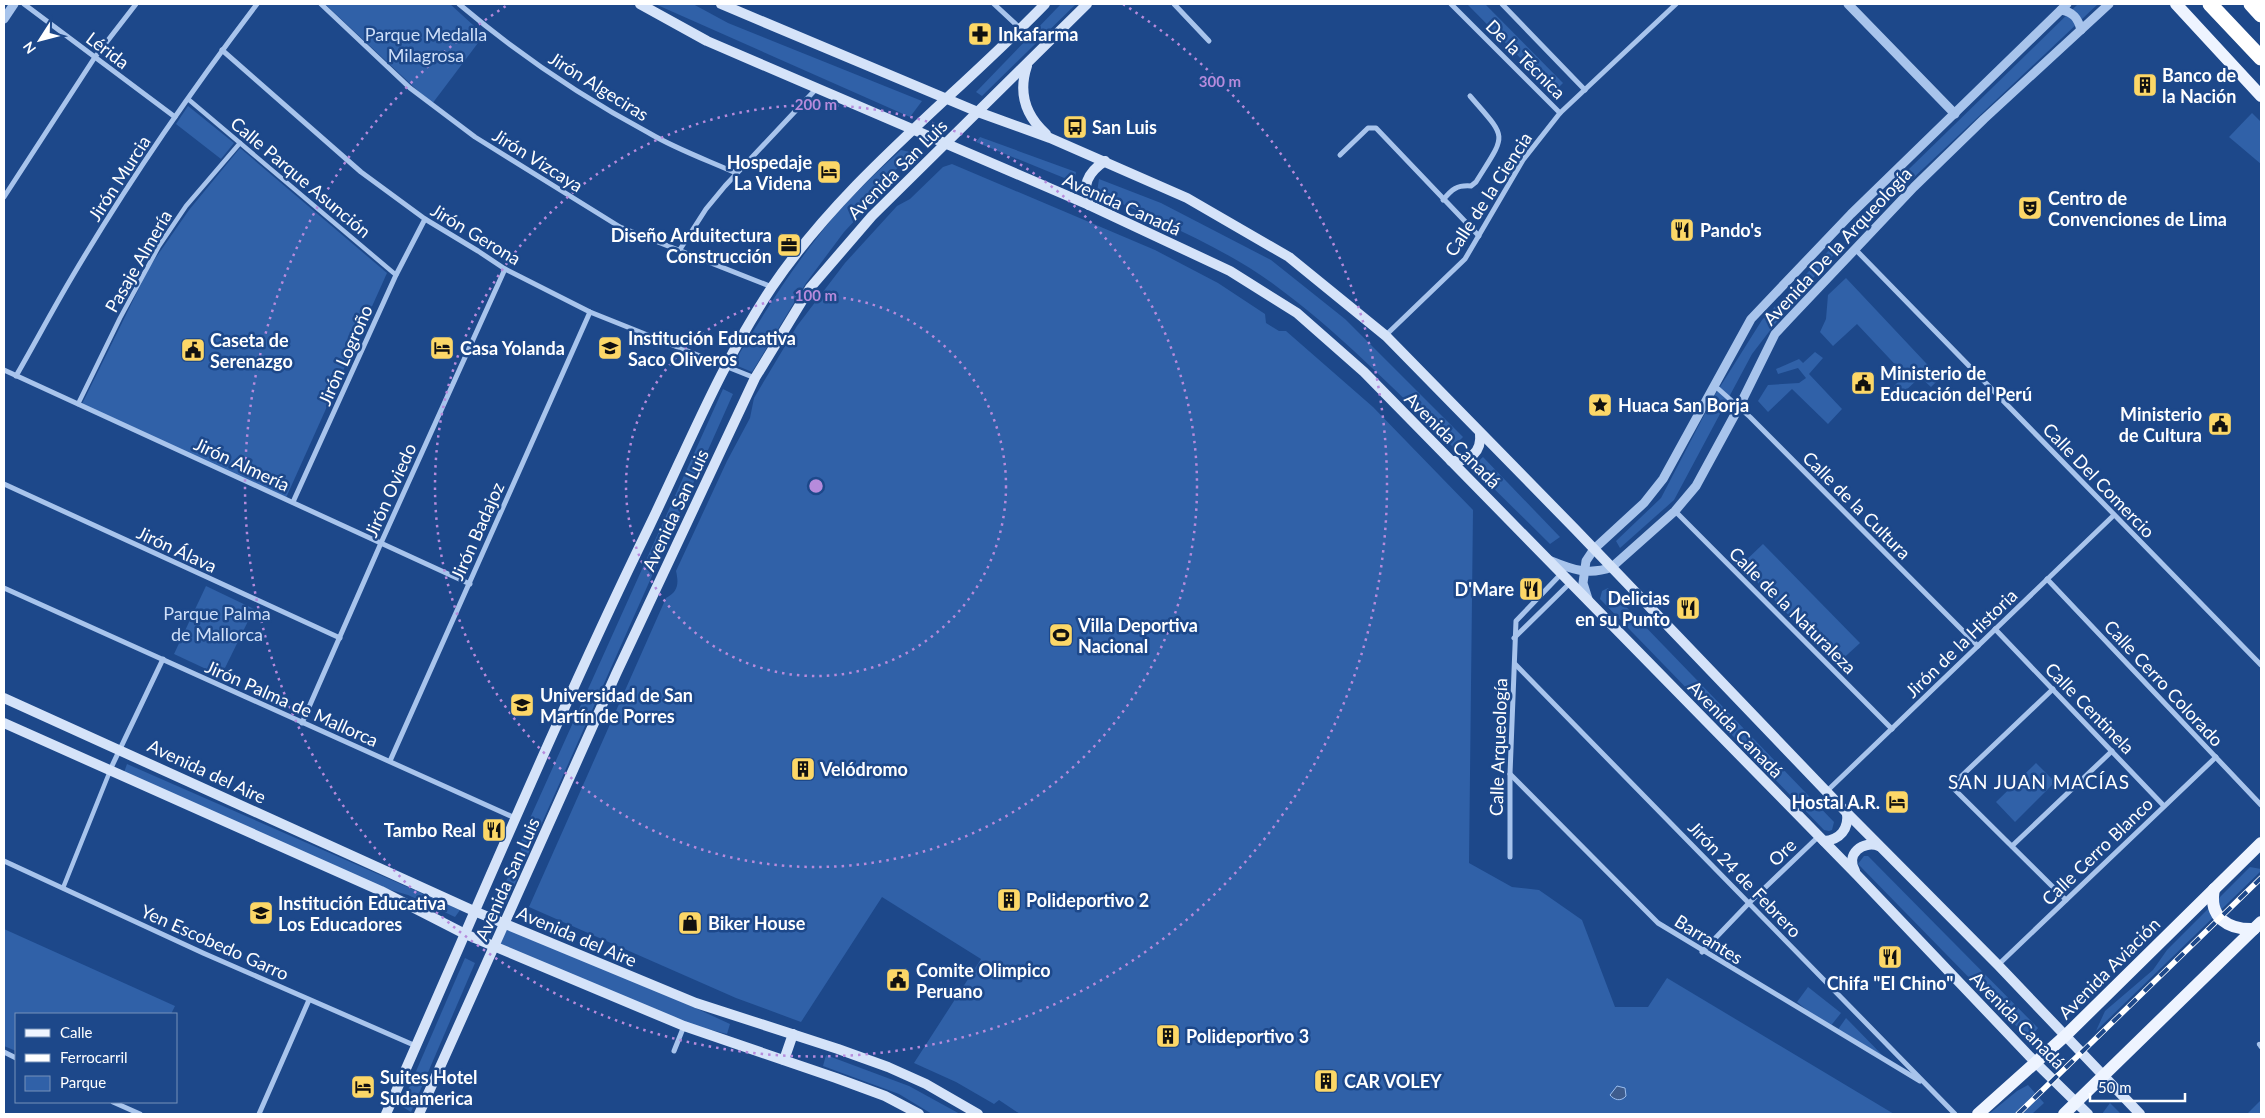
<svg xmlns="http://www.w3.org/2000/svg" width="2265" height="1118" font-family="Lato,sans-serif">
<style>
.green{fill:#3061a8}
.water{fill:#3e5c8d;stroke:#9cbeee}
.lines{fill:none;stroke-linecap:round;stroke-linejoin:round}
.pedestrian{stroke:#a8c4ec;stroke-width:4.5}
.minor{stroke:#a8c4ec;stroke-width:5}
.tertiary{stroke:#a8c4ec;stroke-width:9}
.secondary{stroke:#d5e3f9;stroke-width:10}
.primary{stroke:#eef4ff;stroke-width:12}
.motorway{stroke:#fff;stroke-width:15}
.rail-casing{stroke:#fff;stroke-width:5.5}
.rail{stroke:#1d488a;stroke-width:4;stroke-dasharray:11;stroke-linecap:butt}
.ring{fill:none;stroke:#b68bdc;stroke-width:2.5;stroke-dasharray:2.5 5}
.labels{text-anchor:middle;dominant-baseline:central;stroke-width:5;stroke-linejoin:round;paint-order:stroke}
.park-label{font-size:18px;fill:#cedff9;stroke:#1d488a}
.poi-label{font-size:18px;font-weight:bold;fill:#fff;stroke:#1d488a;text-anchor:start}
.street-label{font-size:18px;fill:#fff;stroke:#1d488a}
.neighbourhood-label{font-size:19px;letter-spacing:1px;fill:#fff;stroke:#1d488a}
.centre{fill:#b68bdc;stroke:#1d488a;stroke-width:2.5}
.ring-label{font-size:15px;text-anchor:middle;font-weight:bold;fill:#b68bdc;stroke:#1d488a;stroke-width:5;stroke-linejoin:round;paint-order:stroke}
</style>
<rect width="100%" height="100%" fill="#1d488a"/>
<g class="green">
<path d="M325 4H450L484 35 432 104Z"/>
<path d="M655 4H693L728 23 922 101 910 117Z"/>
<path d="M1061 4H1076L982 96 976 92Z"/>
<path d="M1467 4H1485L1563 83 1554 92Z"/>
<path d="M2078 4H2098L1874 215 1868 209Z"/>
<path d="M188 106 234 143 221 159 176 124Z"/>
<path d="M2252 113 2261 122V164L2229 137Z"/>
<path d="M980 137 1076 172 1074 182 976 142Z"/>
<path d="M240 148 387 273 285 500 81 406 150 266 189 210Z"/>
<path d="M901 150 915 153 878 185 876 198 844 232 806 283 752 372 733 364C759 322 785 278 816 239 841 206 870 178 901 150Z"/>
<path d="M952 164 1155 250 1218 283 1265 314 1266 323 1279 331H1286L1373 407 1473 510 1469 863 1512 887 1539 890 1582 920 1615 1007H1648L1667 978 1894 1114H1020L999 1100 994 1104 956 1082 914 1063 981 959 882 897 801 1022 736 998 529 907 666 598C678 592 679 584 676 571L727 461 750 418 754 398 797 326 845 263 897 206 910 199 943 167Z"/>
<path d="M1099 179 1161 203 1271 260 1345 319 1463 437 1453 447C1395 390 1338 331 1272 283 1219 245 1156 220 1097 192Z"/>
<path d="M1834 245 1838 250 1791 303 1752 354 1674 500 1620 548 1616 541 1661 498 1713 398 1762 320Z"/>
<path d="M1846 278 1940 378 1931 387 1920 377 1902 394 1894 386 1905 375 1857 324 1833 346 1820 332 1826 319 1828 295Z"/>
<path d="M1815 352 1823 358 1809 374 1842 409 1828 424 1792 389 1768 412 1758 401 1768 385 1799 383 1806 378 1798 368 1778 374 1776 369 1799 359 1803 363Z"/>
<path d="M723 389 733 394 504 908 493 902 520 858 522 836Z"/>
<path d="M1483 457 1560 537 1550 544 1472 467Z"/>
<path d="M1763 544 1860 643 1836 665 1741 565Z"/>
<path d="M206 586 254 609 221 676 174 654Z"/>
<path d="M1608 588 1834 822 1832 830 1829 831 1824 830 1600 599 1602 591Z"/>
<path d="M2036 763 2055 782 2015 822 1996 802Z"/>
<path d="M127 764 460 910 455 917 408 895 370 884 123 775Z"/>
<path d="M1864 856H1868L2038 1028 2029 1039 1858 864Z"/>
<path d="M2250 867 2261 869V871L2096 1031 2105 1011 2153 970 2167 950Z"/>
<path d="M507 928 650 987 730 1024 727 1034 684 1023 499 945Z"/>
<path d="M4 929 175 1006 171 1014H16V1051L4 1046Z"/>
<path d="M465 958 475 963 411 1112 401 1106Z"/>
<path d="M1808 987 1841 1013 1829 1028 1797 1002Z"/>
<path d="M1846 1018 1888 1061 1837 1031Z"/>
<path d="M826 1055 909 1086 960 1114H932L899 1094 823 1066Z"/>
<path d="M2028 1085 2044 1103 2032 1114H1989L2017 1091Z"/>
<path d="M2261 1100V1114H2247Z"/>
<path d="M2110 1103 2121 1114H2102Z"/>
</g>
<path class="water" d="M1617 1086 1625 1088 1626 1096C1621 1102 1614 1100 1610 1095Z"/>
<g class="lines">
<g class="pedestrian">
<path d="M188 99 396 275"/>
<path d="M78 404 120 318 159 246 186 206 240 143"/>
<path d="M63 888 110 771"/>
<path d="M2259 1044 2261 1047"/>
</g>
<g class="minor">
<path d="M24 4 175 117"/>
<path d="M321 4 410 88 475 137 620 227 772 287"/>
<path d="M459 4C517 53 582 97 649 133 676 149 707 160 736 173"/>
<path d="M994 4 1021 29"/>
<path d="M1174 4 1209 41"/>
<path d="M1451 4 1560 113"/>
<path d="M1502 4 1585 90"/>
<path d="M222 50 361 172 425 219 478 251 505 269 590 312 755 378"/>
<path d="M1340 155 1368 128H1376L1479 236"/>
<path d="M4 197 95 57 136 4"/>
<path d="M1443 200C1452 189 1457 185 1471 186L1476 182C1507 132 1508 140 1470 96"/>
<path d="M1855 249 2261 665"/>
<path d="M679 251 706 209 725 186 817 88"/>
<path d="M1386 335 1465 259 1523 160 1560 113 1676 4"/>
<path d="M4 370 470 584"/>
<path d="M16 376C35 343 53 309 72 277 128 182 191 91 257 4"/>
<path d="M1715 386 1750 417 1978 646"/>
<path d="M4 484 340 638"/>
<path d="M293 502 396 275 425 219"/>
<path d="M1675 511 1892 729"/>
<path d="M2047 579 2261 805"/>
<path d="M4 588 515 818"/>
<path d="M1995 629 2164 806"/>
<path d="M1514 638 1570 583"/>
<path d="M1515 664 1955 1114"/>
<path d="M2053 689 1951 786 2066 900"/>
<path d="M302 723 381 543 505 269"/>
<path d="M390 761 590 312"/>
<path d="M110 770 163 659"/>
<path d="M1510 774 1658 923 1920 1081"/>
<path d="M1827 791 2114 515"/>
<path d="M2012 846 2112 751"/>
<path d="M1510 857V774L1516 621 1561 574"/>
<path d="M4 861 203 953 416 1046"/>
<path d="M1702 952 1749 903 1819 836"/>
<path d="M1998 965 2216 757"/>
<path d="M674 1051 684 1026"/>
<path d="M4 1052 16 1058"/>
<path d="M113 1102 140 1114"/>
<path d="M259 1114 309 1000"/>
</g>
<g class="tertiary">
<path d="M1848 4 1955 114"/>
<path d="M2061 10C2073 12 2078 18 2081 30"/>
<path d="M4 19 14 4"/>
<path d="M1549 560C1571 569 1588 576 1612 567L1675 511 1696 486 1739 407 1775 334 1788 320 1914 187 1984 119 2109 4"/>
<path d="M1589 602 1583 583 1586 561 1594 549 1644 503 1663 479 1751 319 1851 214 2067 4"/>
</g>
<g class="secondary">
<path d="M640 4 707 41 1089 205 1230 271 1297 313 1364 372 1857 875 2036 1063 2088 1114"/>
<path d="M721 4 978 112 1050 138 1187 198 1289 257 1386 336 1575 529 1847 813 1998 965 2140 1114"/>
<path d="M1027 66C1018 93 1025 115 1046 134"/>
<path d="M1089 205C1081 186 1088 172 1105 161"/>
<path d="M1451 461C1470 462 1482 452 1480 433"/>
<path d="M4 698 474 911 696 1003 838 1049 888 1067 926 1084 978 1114"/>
<path d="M4 723 381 891 465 934 684 1026 836 1078 885 1096 919 1114"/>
<path d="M1824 841C1840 840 1849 829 1847 813"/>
<path d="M1855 871C1845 854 1863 840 1879 846"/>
<path d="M784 1060 793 1034"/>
<path d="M386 1114C473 918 555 720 649 527 688 446 722 362 772 287 846 178 954 98 1045 4"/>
<path d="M419 1114 616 674 755 378 810 288 872 216 1087 4"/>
</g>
<g class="primary">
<path d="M2176 4 2261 96"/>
<path d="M2214 889C2208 918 2229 930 2254 929"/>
<path d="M1978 1114 2065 1036 2261 843"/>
<path d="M2064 1114 2261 922"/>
</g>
<g class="motorway">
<path d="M2210 4 2261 58"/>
<path d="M2251 4 2261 15"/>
</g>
<defs>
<path id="rail" d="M2018 1114 2261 878"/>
</defs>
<use href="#rail" class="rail-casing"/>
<use href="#rail" class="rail"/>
</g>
<g class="ring">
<circle cx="816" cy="486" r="190"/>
<circle cx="816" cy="486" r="381"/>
<path d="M1123 4A571 571 0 1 1 509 4"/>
</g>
<defs>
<symbol id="pharmacy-square" viewBox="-11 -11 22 22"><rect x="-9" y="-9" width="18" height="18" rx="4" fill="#fcd767" stroke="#1d488a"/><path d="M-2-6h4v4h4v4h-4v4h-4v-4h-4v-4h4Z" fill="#111"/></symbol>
<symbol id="building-square" viewBox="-11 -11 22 22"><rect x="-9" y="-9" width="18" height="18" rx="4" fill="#fcd767" stroke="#1d488a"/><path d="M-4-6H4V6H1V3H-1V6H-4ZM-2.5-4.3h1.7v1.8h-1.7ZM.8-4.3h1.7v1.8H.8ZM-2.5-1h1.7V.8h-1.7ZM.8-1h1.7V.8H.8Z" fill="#111"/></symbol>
<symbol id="bus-square" viewBox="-11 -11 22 22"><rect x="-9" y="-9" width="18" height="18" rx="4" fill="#fcd767" stroke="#1d488a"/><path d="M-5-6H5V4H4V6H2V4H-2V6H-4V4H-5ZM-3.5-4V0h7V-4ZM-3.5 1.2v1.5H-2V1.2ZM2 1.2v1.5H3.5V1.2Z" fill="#111"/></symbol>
<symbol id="hotel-square" viewBox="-11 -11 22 22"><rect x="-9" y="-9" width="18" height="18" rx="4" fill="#fcd767" stroke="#1d488a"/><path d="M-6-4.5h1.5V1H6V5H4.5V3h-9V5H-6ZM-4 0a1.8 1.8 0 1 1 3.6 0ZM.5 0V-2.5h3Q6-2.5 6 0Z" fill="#111"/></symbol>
<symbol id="theatre-square" viewBox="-11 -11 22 22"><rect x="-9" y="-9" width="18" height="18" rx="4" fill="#fcd767" stroke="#1d488a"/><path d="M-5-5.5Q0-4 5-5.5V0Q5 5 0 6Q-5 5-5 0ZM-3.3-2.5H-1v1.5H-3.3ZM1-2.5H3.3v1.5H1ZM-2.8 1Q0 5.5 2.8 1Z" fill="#111"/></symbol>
<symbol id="restaurant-square" viewBox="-11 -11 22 22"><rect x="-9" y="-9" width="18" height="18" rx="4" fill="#fcd767" stroke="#1d488a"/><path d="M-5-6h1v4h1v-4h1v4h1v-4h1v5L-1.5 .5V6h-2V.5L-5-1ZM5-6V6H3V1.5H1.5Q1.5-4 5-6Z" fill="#111"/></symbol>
<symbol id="office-square" viewBox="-11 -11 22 22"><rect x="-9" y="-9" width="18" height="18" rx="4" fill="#fcd767" stroke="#1d488a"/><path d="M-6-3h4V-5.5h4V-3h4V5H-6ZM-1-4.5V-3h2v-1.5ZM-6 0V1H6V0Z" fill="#111"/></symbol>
<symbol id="school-square" viewBox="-11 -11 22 22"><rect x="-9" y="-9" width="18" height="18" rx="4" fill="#fcd767" stroke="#1d488a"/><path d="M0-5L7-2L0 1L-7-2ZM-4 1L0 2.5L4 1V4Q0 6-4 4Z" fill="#111"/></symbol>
<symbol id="civic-square" viewBox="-11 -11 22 22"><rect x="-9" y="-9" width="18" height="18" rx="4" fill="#fcd767" stroke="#1d488a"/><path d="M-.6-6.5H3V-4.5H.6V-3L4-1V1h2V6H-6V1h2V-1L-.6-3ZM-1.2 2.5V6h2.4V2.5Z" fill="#111"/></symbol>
<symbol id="sight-square" viewBox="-11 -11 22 22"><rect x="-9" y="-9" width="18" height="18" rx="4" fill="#fcd767" stroke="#1d488a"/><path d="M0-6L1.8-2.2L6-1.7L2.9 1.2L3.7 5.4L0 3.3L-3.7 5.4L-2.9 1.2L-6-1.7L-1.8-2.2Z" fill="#111"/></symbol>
<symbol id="stadium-square" viewBox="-11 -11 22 22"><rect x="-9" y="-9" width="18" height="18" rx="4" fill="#fcd767" stroke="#1d488a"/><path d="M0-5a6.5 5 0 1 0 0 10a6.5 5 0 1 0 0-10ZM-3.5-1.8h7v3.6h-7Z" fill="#111"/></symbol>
<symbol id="university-square" viewBox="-11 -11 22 22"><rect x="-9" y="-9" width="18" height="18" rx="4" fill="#fcd767" stroke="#1d488a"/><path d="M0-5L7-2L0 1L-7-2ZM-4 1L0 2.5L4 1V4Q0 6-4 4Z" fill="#111"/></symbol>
<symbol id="shop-square" viewBox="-11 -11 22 22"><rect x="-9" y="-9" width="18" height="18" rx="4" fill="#fcd767" stroke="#1d488a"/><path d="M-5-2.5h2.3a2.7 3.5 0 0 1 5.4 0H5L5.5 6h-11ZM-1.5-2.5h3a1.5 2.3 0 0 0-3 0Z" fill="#111"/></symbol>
</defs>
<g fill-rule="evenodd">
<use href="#pharmacy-square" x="966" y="20" width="28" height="28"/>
<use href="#building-square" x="2131" y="71" width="28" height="28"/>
<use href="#bus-square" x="1061" y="113" width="28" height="28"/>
<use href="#hotel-square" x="815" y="158" width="28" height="28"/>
<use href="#theatre-square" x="2016" y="194" width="28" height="28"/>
<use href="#restaurant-square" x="1668" y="216" width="28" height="28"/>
<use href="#office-square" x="775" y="231" width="28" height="28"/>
<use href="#hotel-square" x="428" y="334" width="28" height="28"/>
<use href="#school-square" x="596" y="334" width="28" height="28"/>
<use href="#civic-square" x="179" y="336" width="28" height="28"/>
<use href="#civic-square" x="1849" y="369" width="28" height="28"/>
<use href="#sight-square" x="1586" y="391" width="28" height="28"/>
<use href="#civic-square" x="2206" y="410" width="28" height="28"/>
<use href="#restaurant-square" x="1517" y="575" width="28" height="28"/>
<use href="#restaurant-square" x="1674" y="594" width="28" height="28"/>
<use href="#stadium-square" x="1047" y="621" width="28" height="28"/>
<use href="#university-square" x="508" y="691" width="28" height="28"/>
<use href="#building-square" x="789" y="755" width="28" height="28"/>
<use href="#hotel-square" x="1883" y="788" width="28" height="28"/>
<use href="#restaurant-square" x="480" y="816" width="28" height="28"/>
<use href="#building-square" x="995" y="886" width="28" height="28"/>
<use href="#school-square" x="247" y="899" width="28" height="28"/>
<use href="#shop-square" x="676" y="909" width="28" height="28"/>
<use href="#restaurant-square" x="1876" y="943" width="28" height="28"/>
<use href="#civic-square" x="884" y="966" width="28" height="28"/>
<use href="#building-square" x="1154" y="1022" width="28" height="28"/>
<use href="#building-square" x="1312" y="1067" width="28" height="28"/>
<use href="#hotel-square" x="349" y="1073" width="28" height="28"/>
</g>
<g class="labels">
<g class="park-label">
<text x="426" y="34">Parque Medalla<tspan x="426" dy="21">Milagrosa</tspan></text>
<text x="217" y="613">Parque Palma<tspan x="217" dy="21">de Mallorca</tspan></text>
</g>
<g class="poi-label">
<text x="998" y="34">Inkafarma</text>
<text x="2162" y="75">Banco de<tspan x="2162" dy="21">la Nación</tspan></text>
<text x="1092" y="127">San Luis</text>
<text x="812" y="162" text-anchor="end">Hospedaje<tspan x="812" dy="21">La Videna</tspan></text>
<text x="2048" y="198">Centro de<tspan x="2048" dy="21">Convenciones de Lima</tspan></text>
<text x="1700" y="230">Pando's</text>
<text x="772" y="235" text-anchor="end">Diseño Arduitectura<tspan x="772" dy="21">Construcción</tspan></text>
<text x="628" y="338">Institución Educativa<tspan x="628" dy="21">Saco Oliveros</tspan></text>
<text x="210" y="340">Caseta de<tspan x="210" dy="21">Serenazgo</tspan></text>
<text x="460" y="348">Casa Yolanda</text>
<text x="1880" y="373">Ministerio de<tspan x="1880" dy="21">Educación del Perú</tspan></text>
<text x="1618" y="405">Huaca San Borja</text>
<text x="2202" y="414" text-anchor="end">Ministerio<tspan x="2202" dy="21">de Cultura</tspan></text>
<text x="1514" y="589" text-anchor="end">D'Mare</text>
<text x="1670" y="598" text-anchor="end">Delicias<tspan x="1670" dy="21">en su Punto</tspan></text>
<text x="1078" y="625">Villa Deportiva<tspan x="1078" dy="21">Nacional</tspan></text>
<text x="540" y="695">Universidad de San<tspan x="540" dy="21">Martín de Porres</tspan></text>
<text x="820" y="769">Velódromo</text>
<text x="1880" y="802" text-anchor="end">Hostal A.R.</text>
<text x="476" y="830" text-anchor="end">Tambo Real</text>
<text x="1026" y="900">Polideportivo 2</text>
<text x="278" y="903">Institución Educativa<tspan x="278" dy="21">Los Educadores</tspan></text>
<text x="708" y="923">Biker House</text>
<text x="916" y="970">Comite Olimpico<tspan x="916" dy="21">Peruano</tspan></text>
<text x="1890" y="983" text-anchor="middle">Chifa "El Chino"</text>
<text x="1186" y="1036">Polideportivo 3</text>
<text x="380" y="1077">Suites Hotel<tspan x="380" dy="21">Sudamerica</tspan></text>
<text x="1344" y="1081">CAR VOLEY</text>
</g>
<g class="street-label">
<text transform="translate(108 50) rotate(37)">Lérida</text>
<text transform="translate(1526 59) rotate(45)">De la Técnica</text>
<text transform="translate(599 86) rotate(32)">Jirón Algeciras</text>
<text transform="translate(538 160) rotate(32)">Jirón Vizcaya</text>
<text transform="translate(897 169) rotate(-45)">Avenida San Luis</text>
<text transform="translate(301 177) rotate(40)">Calle Parque Asunción</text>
<text transform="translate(119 178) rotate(-57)">Jirón Murcia</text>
<text transform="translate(1488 194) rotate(-57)">Calle de la Ciencia</text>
<text transform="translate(1122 204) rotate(24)">Avenida Canadá</text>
<text transform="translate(476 234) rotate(31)">Jirón Gerona</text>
<text transform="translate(1837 246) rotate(-47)">Avenida De la Arqueología</text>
<text transform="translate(138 261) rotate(-60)">Pasaje Almería</text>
<text transform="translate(345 355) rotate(-66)">Jirón Logroño</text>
<text transform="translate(1453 440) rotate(45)">Avenida Canadá</text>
<text transform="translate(242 464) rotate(25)">Jirón Almería</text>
<text transform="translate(2099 480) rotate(46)">Calle Del Comercio</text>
<text transform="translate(390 490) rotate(-66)">Jirón Oviedo</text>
<text transform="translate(1857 505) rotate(45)">Calle de la Cultura</text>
<text transform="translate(675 510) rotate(-65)">Avenida San Luis</text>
<text transform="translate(477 531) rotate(-66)">Jirón Badajoz</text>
<text transform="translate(177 549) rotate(25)">Jirón Álava</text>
<text transform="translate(1793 610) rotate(45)">Calle de la Naturaleza</text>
<text transform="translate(1961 643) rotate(-44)">Jirón de la Historia</text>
<text transform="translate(2164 683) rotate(47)">Calle Cerro Colorado</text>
<text transform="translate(292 703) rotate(24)">Jirón Palma de Mallorca</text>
<text transform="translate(2090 708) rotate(46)">Calle Centinela</text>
<text transform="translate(1736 729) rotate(46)">Avenida Canadá</text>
<text transform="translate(1498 747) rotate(-88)">Calle Arqueología</text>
<text transform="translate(207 771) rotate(25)">Avenida del Aire</text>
<text transform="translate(2097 851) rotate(-44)">Calle Cerro Blanco</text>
<text transform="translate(1782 852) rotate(-44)">Ore</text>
<text transform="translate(507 879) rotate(-66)">Avenida San Luis</text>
<text transform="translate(1745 879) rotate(46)">Jirón 24 de Febrero</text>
<text transform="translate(577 936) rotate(23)">Avenida del Aire</text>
<text transform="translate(1709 939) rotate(32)">Barrantes</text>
<text transform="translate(215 942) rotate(24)">Yen Escobedo Garro</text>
<text transform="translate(2109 968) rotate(-45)">Avenida Aviación</text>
<text transform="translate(2018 1020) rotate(46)">Avenida Canadá</text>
</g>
<g class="neighbourhood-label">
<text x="2039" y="781">SAN JUAN MACÍAS</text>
</g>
</g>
<circle cx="816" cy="486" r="8" class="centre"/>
<g class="ring-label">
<text x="1220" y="87">300 m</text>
<text x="816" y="110">200 m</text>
<text x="816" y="301">100 m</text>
</g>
<rect width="2265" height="1118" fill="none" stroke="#ffffff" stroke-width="10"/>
<rect x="15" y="1013" width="162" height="90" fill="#1d488a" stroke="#7791b9"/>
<rect x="25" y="1029" width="25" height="8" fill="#eef4ff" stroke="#7791b9"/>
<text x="60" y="1038" font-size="15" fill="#ffffff">Calle</text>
<rect x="25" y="1054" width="25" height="8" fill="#ffffff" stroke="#7791b9"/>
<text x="60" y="1063" font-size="15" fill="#ffffff">Ferrocarril</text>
<rect x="25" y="1076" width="25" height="15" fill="#3061a8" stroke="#7791b9"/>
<text x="60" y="1088" font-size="15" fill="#ffffff">Parque</text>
<g transform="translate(40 40) rotate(234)" stroke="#1d488a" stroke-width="4" paint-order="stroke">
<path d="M0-4L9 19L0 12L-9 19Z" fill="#ffffff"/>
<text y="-8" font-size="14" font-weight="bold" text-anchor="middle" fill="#ffffff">N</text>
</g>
<path d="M2090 1093v8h95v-8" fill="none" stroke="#ffffff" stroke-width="2.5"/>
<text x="2098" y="1093" font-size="15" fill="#ffffff" stroke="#1d488a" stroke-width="4" paint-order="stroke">50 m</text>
</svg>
